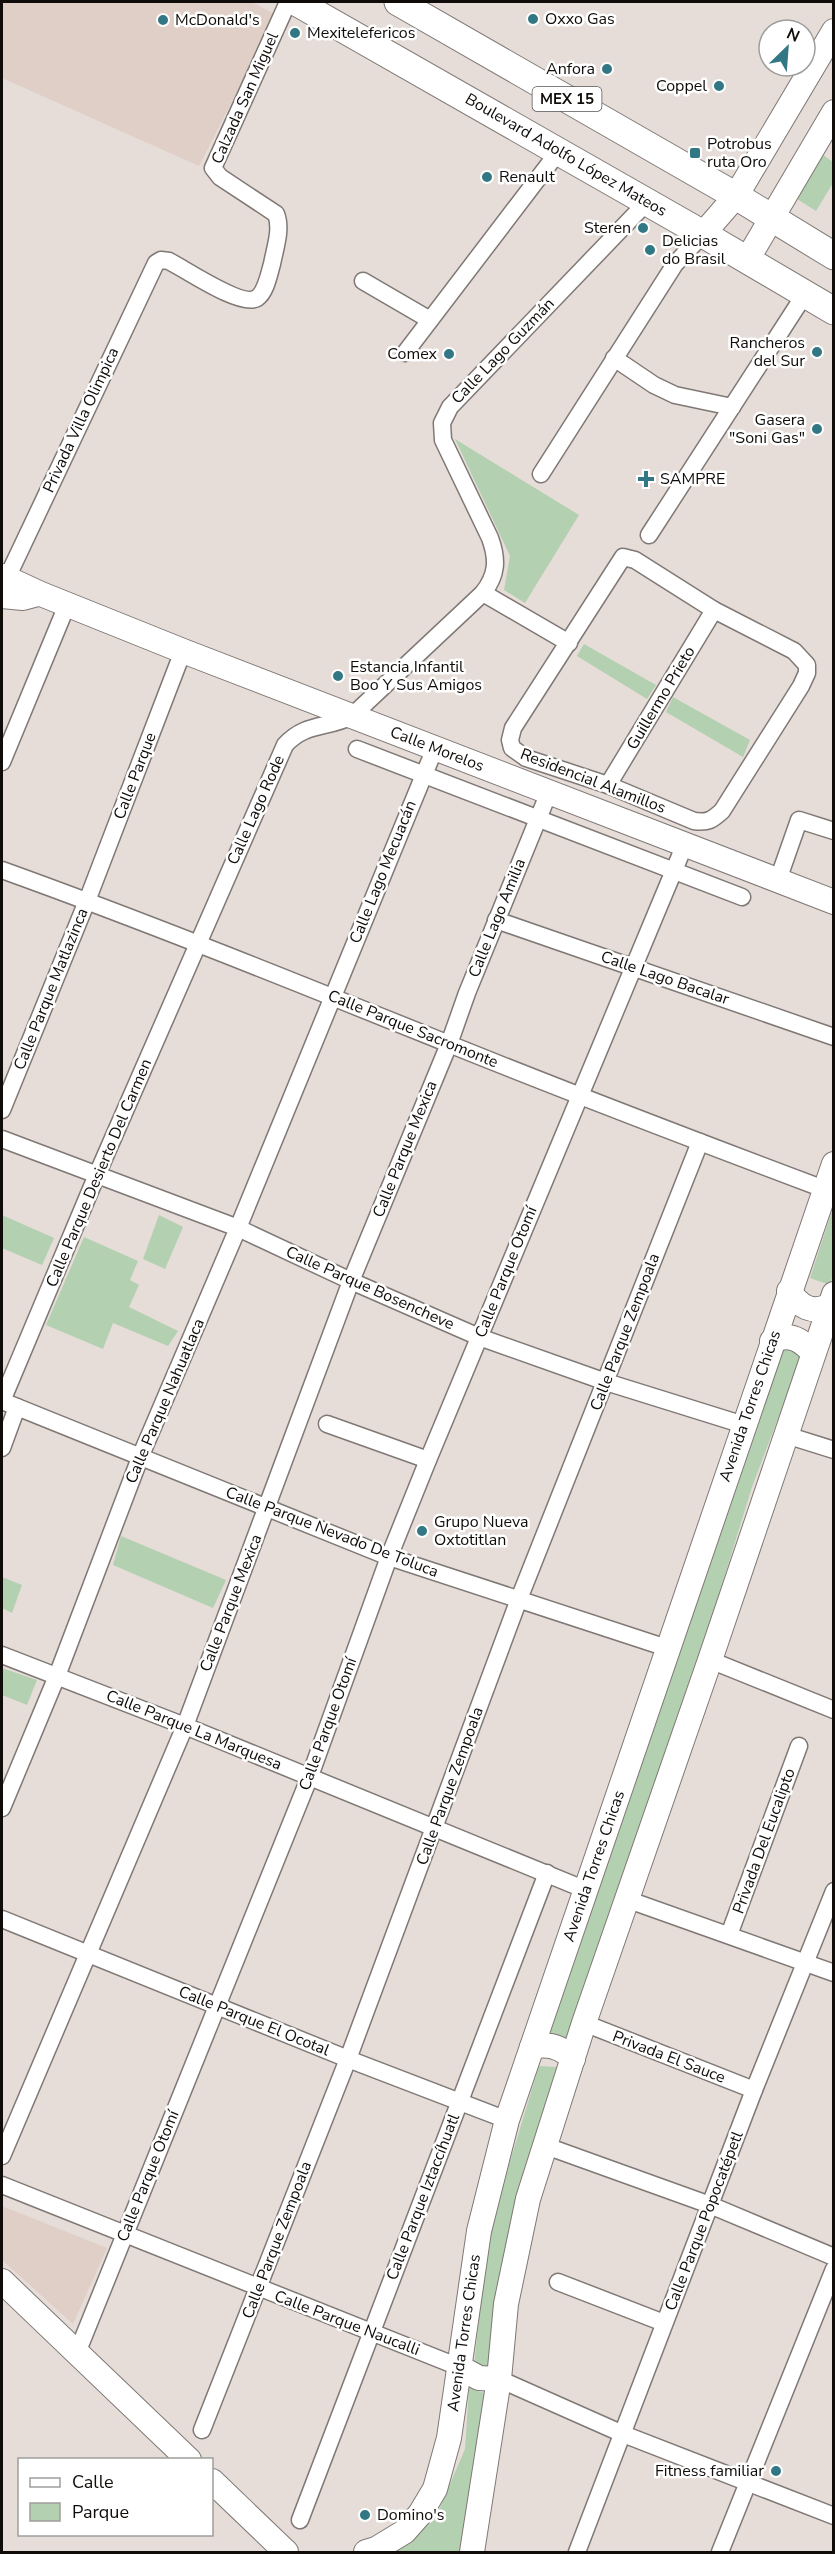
<svg xmlns="http://www.w3.org/2000/svg" width="835" height="2554" font-family="'Nunito Sans',sans-serif">
<style>
.built{fill:#dfcfc6}
.green{fill:#b3d0b0}
.lines{fill:none;stroke-linecap:round;stroke-linejoin:round}
.minor-casing{stroke:#7f7874;stroke-width:19}
.secondary-casing{stroke:#7f7874;stroke-width:26}
.primary-casing{stroke:#7f7874;stroke-width:29}
.minor{stroke:#fff;stroke-width:16}
.secondary{stroke:#fff;stroke-width:24}
.primary{stroke:#fff;stroke-width:27}
.poi-dot{fill:#317784;stroke:#fff;stroke-width:2}
.labels{text-anchor:middle;dominant-baseline:central;stroke-width:5;stroke-linejoin:round;paint-order:stroke}
.shield{fill:#fff;stroke:#575554;stroke-width:1.5}
.shield-label{font-size:15px;font-weight:bold;fill:#0f0c0a}
.poi-label{font-size:16px;fill:#0f0c0a;stroke:#fff;text-anchor:start}
.street-label{font-size:16px;fill:#0f0c0a;stroke:#fff}
</style>
<rect width="100%" height="100%" fill="#e6ddd9"/>
<g class="built">
<path d="M2 2H252L276 15 199 166 2 78Z"/>
<path d="M2 2206 107 2248 73 2324 2 2260Z"/>
</g>
<g class="green">
<path d="M823 155 833 162V183L816 211 797 199Z"/>
<path d="M455 439 579 515 525 603 504 590 510 556Z"/>
<path d="M584 644 656 685 647 699 577 656Z"/>
<path d="M673 697 750 740 743 757 666 712Z"/>
<path d="M833 1208V1274L830 1285 810 1278Z"/>
<path d="M2 1215 54 1238 42 1265 2 1248Z"/>
<path d="M159 1215 183 1227 165 1269 143 1259Z"/>
<path d="M84 1237 138 1261 130 1280 139 1285 129 1307 178 1331 168 1346 113 1323 103 1349 46 1325Z"/>
<path d="M783 1349 802 1355 752 1487 694 1676 568 2043 548 2038Z"/>
<path d="M121 1536 226 1580 213 1608 113 1565Z"/>
<path d="M2 1577 22 1585 12 1613 2 1608Z"/>
<path d="M2 1668 37 1680 27 1705 2 1695Z"/>
<path d="M539 2066 558 2067 490 2369 474 2365 488 2234Z"/>
<path d="M469 2388 484 2393 461 2552H395L435 2519 465 2449Z"/>
</g>
<g class="lines">
<defs>
<g id="minor">
<path d="M363 281 430 320"/>
<path d="M405 353 559 151"/>
<path d="M614 358 654 385 675 395 732 407"/>
<path d="M541 474 675 264 703 234"/>
<path d="M649 535 805 294"/>
<path d="M623 557 635 560 714 610 794 651 807 665V673L801 686 722 811C712 820 708 823 694 821L608 785 526 758 512 748 510 740 513 728Z"/>
<path d="M7 578 156 263 161 260 169 261C185 269 242 308 257 298 266 292 269 274 272 264 275 248 282 229 276 214L220 177 213 168 288 2"/>
<path d="M483 593 569 643"/>
<path d="M357 749 742 897"/>
<path d="M2 762 67 605"/>
<path d="M608 785 714 610"/>
<path d="M2 870C152 924 300 984 449 1044 573 1094 699 1142 824 1189"/>
<path d="M778 880 799 820 834 831"/>
<path d="M496 920 834 1037"/>
<path d="M2 1110 87 901 183 651"/>
<path d="M2 1139 238 1228 351 1281 479 1337 606 1382 744 1425"/>
<path d="M2 1401 96 1177 285 745C306 722 327 729 352 716L483 593C497 575 498 560 490 538L443 440 442 423 450 407 647 202"/>
<path d="M2 1401 389 1557 667 1648"/>
<path d="M327 1424 428 1460"/>
<path d="M786 1435 834 1450"/>
<path d="M2 1448 17 1407"/>
<path d="M2 1655 185 1726 586 1890"/>
<path d="M710 1660 834 1710"/>
<path d="M2 1808 57 1676 141 1455 238 1228 435 748"/>
<path d="M626 1899 834 1973"/>
<path d="M2 1919 348 2059 507 2120"/>
<path d="M729 1935 799 1746"/>
<path d="M584 2023 754 2090"/>
<path d="M546 2146 710 2205 834 2257"/>
<path d="M2 2156 185 1726 351 1281 449 1044 467 993 549 792"/>
<path d="M2 2185 459 2367"/>
<path d="M558 2282 664 2323"/>
<path d="M77 2353 310 1776 389 1557 428 1460 685 844"/>
<path d="M499 2379 623 2434 834 2516"/>
<path d="M202 2430 348 2059 519 1599 700 1142"/>
<path d="M300 2520 547 1873"/>
<path d="M577 2552 754 2090 834 1891"/>
<path d="M720 2552 834 2269"/>
</g>
<g id="secondary">
<path d="M703 234 736 196 834 31"/>
<path d="M747 260 834 112"/>
<path d="M2 576 41 594 183 651 834 902"/>
<path d="M2 596 23 598 38 594"/>
<path d="M789 1291C799 1306 812 1315 830 1305"/>
<path d="M772 1341C789 1332 802 1340 813 1353"/>
<path d="M532 2047C548 2043 562 2047 573 2059"/>
<path d="M2 2281 189 2460"/>
<path d="M459 2367 479 2378 499 2379"/>
<path d="M212 2481 286 2552"/>
<path d="M366 2552 376 2549 404 2532 420 2514 435 2489 449 2438 479 2231 507 2120 834 1164"/>
<path d="M472 2552 499 2379 506 2304 528 2199 584 2023 710 1660 834 1294"/>
</g>
<g id="primary">
<path d="M296 2 703 234 834 311"/>
<path d="M398 2 736 196 834 256"/>
</g>
</defs>
<use href="#minor" class="minor-casing"/>
<use href="#secondary" class="secondary-casing"/>
<use href="#primary" class="primary-casing"/>
<use href="#minor" class="minor"/>
<use href="#secondary" class="secondary"/>
<use href="#primary" class="primary"/>
</g>
<g class="poi-dot">
<circle cx="533" cy="19" r="6"/>
<circle cx="163" cy="20" r="6"/>
<circle cx="295" cy="33" r="6"/>
<circle cx="607" cy="69" r="6"/>
<circle cx="719" cy="86" r="6"/>
<rect x="689" y="147" width="12" height="12" rx="3"/>
<circle cx="487" cy="177" r="6"/>
<circle cx="643" cy="228" r="6"/>
<circle cx="650" cy="250" r="6"/>
<circle cx="817" cy="352" r="6"/>
<circle cx="449" cy="354" r="6"/>
<circle cx="817" cy="429" r="6"/>
<path d="M643 470h6v6h6v6h-6v6h-6v-6h-6v-6h6z"/>
<circle cx="338" cy="676" r="6"/>
<circle cx="422" cy="1531" r="6"/>
<circle cx="776" cy="2471" r="6"/>
<circle cx="365" cy="2515" r="6"/>
</g>
<g class="labels">
<rect class="shield" x="532.5" y="87" width="69" height="24" rx="4.5"/>
<g class="shield-label">
<text x="567" y="99">MEX 15</text>
</g>
<g class="poi-label">
<text x="545" y="19">Oxxo Gas</text>
<text x="175" y="20">McDonald's</text>
<text x="307" y="33">Mexitelefericos</text>
<text x="595" y="69" text-anchor="end">Anfora</text>
<text x="707" y="86" text-anchor="end">Coppel</text>
<text x="707" y="144">Potrobus<tspan x="707" dy="18">ruta Oro</tspan></text>
<text x="499" y="177">Renault</text>
<text x="631" y="228" text-anchor="end">Steren</text>
<text x="662" y="241">Delicias<tspan x="662" dy="18">do Brasil</tspan></text>
<text x="805" y="343" text-anchor="end">Rancheros<tspan x="805" dy="18">del Sur</tspan></text>
<text x="437" y="354" text-anchor="end">Comex</text>
<text x="805" y="420" text-anchor="end">Gasera<tspan x="805" dy="18">"Soni Gas"</tspan></text>
<text x="660" y="479">SAMPRE</text>
<text x="350" y="667">Estancia Infantil<tspan x="350" dy="18">Boo Y Sus Amigos</tspan></text>
<text x="434" y="1522">Grupo Nueva<tspan x="434" dy="18">Oxtotitlan</tspan></text>
<text x="764" y="2471" text-anchor="end">Fitness familiar</text>
<text x="377" y="2515">Domino's</text>
</g>
<g class="street-label">
<text transform="translate(245 98) rotate(-66)">Calzada San Miguel</text>
<text transform="translate(566 155) rotate(30)">Boulevard Adolfo López Mateos</text>
<text transform="translate(503 351) rotate(-46)">Calle Lago Guzmán</text>
<text transform="translate(81 420) rotate(-65)">Privada Villa Olimpica</text>
<text transform="translate(661 698) rotate(-59)">Guillermo Prieto</text>
<text transform="translate(437 749) rotate(21)">Calle Morelos</text>
<text transform="translate(135 776) rotate(-69)">Calle Parque</text>
<text transform="translate(593 781) rotate(21)">Residencial Alamillos</text>
<text transform="translate(256 810) rotate(-66)">Calle Lago Rode</text>
<text transform="translate(383 872) rotate(-68)">Calle Lago Mecuacán</text>
<text transform="translate(497 918) rotate(-68)">Calle Lago Amilia</text>
<text transform="translate(665 978) rotate(19)">Calle Lago Bacalar</text>
<text transform="translate(51 989) rotate(-68)">Calle Parque Matlazinca</text>
<text transform="translate(413 1029) rotate(22)">Calle Parque Sacromonte</text>
<text transform="translate(405 1149) rotate(-68)">Calle Parque Mexica</text>
<text transform="translate(99 1173) rotate(-67)">Calle Parque Desierto Del Carmen</text>
<text transform="translate(506 1272) rotate(-68)">Calle Parque Otomí</text>
<text transform="translate(370 1288) rotate(24)">Calle Parque Bosencheve</text>
<text transform="translate(625 1332) rotate(-69)">Calle Parque Zempoala</text>
<text transform="translate(165 1401) rotate(-67)">Calle Parque Nahuatlaca</text>
<text transform="translate(750 1406) rotate(-71)">Avenida Torres Chicas</text>
<text transform="translate(332 1532) rotate(21)">Calle Parque Nevado De Toluca</text>
<text transform="translate(231 1603) rotate(-69)">Calle Parque Mexica</text>
<text transform="translate(328 1724) rotate(-70)">Calle Parque Otomí</text>
<text transform="translate(194 1730) rotate(22)">Calle Parque La Marquesa</text>
<text transform="translate(450 1786) rotate(-70)">Calle Parque Zempoala</text>
<text transform="translate(764 1841) rotate(-70)">Privada Del Eucalipto</text>
<text transform="translate(594 1866) rotate(-71)">Avenida Torres Chicas</text>
<text transform="translate(254 2021) rotate(22)">Calle Parque El Ocotal</text>
<text transform="translate(669 2057) rotate(21)">Privada El Sauce</text>
<text transform="translate(148 2176) rotate(-68)">Calle Parque Otomí</text>
<text transform="translate(423 2197) rotate(-69)">Calle Parque Iztaccíhuatl</text>
<text transform="translate(704 2221) rotate(-69)">Calle Parque Popocatépetl</text>
<text transform="translate(277 2240) rotate(-69)">Calle Parque Zempoala</text>
<text transform="translate(347 2323) rotate(21)">Calle Parque Naucalli</text>
<text transform="translate(464 2333) rotate(-82)">Avenida Torres Chicas</text>
</g>
</g>
<rect width="835" height="2554" fill="none" stroke="#0f0c0a" stroke-width="6"/>
<rect x="18" y="2458" width="195" height="78" fill="#ffffff" stroke="#9f9e9d" stroke-width="1.5"/>
<rect x="30" y="2478" width="30" height="9" fill="#ffffff" stroke="#9f9e9d" stroke-width="1.5"/>
<text x="72" y="2488" font-size="18" fill="#0f0c0a">Calle</text>
<rect x="30" y="2503" width="30" height="18" fill="#b3d0b0" stroke="#9f9e9d" stroke-width="1.5"/>
<text x="72" y="2518" font-size="18" fill="#0f0c0a">Parque</text>
<g transform="translate(787 48) rotate(25)"><circle r="28" fill="#ffffff" stroke="#9f9e9d" stroke-width="1.5"/>
<path d="M0-4.5L10 22L0 15L-10 22Z" fill="#317784"/>
<text y="-9" font-size="16" font-weight="bold" text-anchor="middle" fill="#0f0c0a">N</text>
</g>
</svg>
